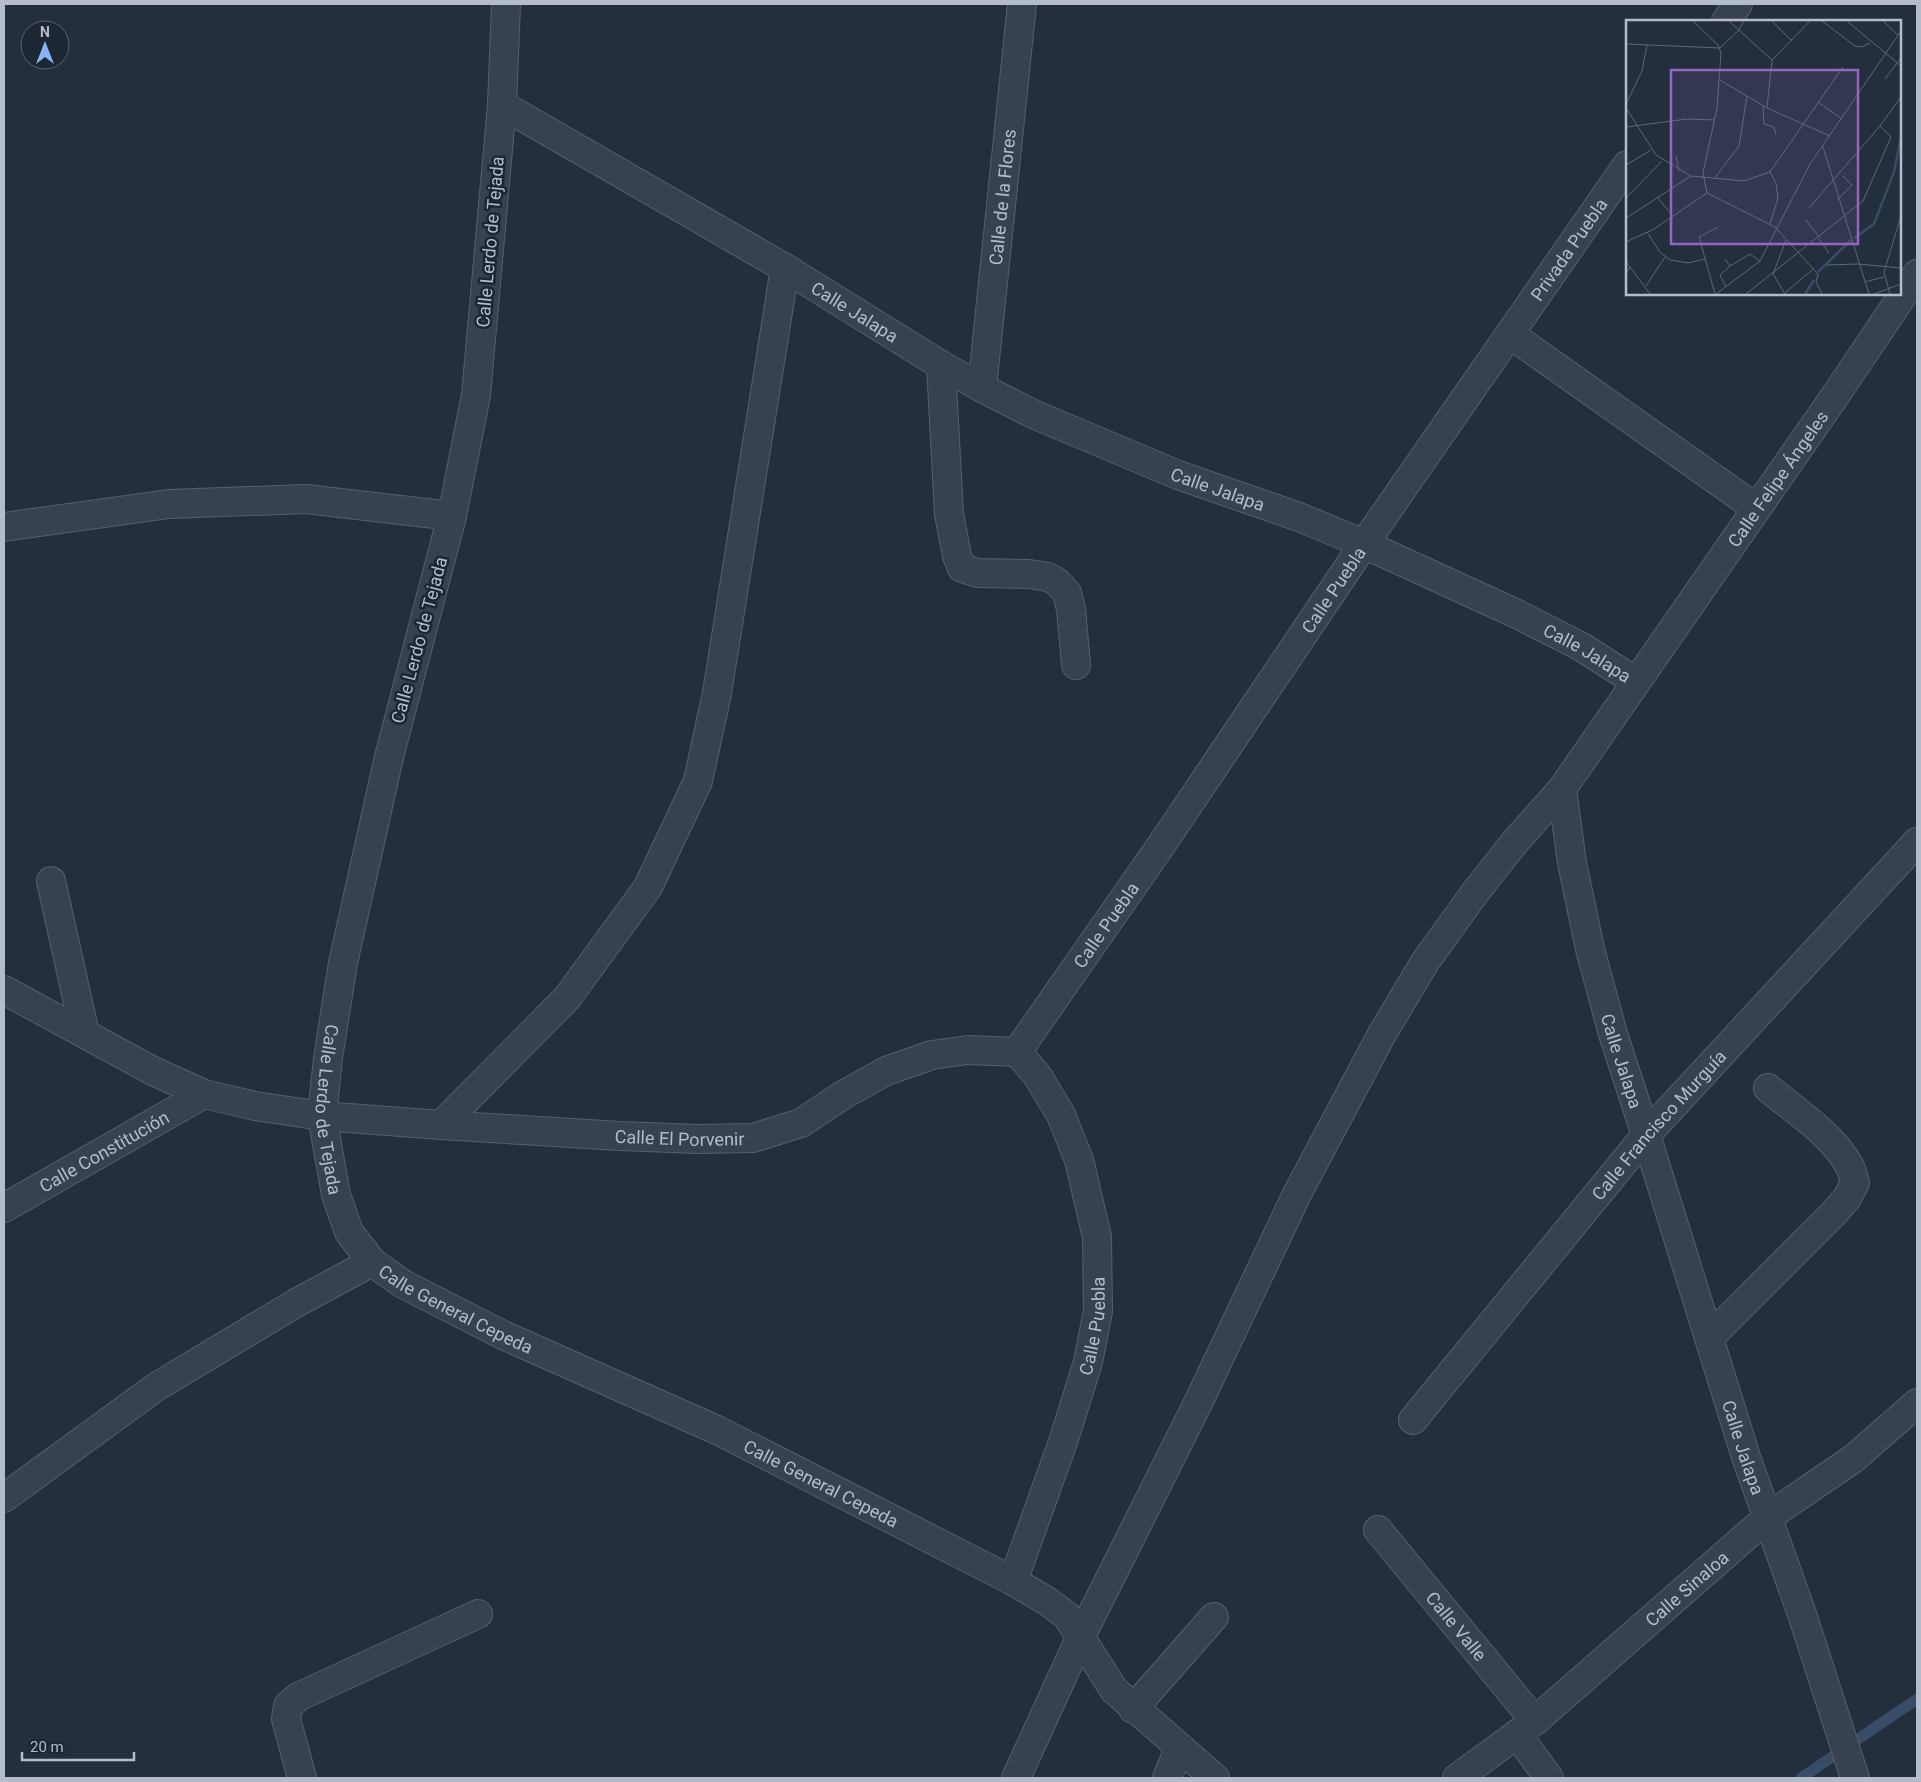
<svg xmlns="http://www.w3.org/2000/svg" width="1921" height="1782" font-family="Roboto,sans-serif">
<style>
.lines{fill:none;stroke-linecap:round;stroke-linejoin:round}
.stream{stroke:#394c67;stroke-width:11}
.minor-casing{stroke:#565f6c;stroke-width:30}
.minor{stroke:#38414e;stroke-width:28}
.labels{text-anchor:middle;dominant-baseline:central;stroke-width:5;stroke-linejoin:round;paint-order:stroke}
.street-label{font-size:18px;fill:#b4bcc9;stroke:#1d2633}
.inset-river{fill:none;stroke:#394c67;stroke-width:2.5}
.inset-road{fill:none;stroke:#5e6776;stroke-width:1}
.view{fill:#9266c3;fill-opacity:0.15;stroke:#9266c3;stroke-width:2.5}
.inset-edge{fill:none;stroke:#b4bcc9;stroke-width:2.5}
</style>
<rect width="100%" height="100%" fill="#242f3e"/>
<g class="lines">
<path class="stream" d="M1801 1778 1917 1699"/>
<defs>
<g id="minor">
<path id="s1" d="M506 4 502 105 476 395 452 516 389 757 343 963 328 1058 322 1116 336 1195 349 1232 372 1262 403 1284 503 1335 717 1430 1013 1581 1047 1601 1067 1616 1114 1690 1215 1778"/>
<path d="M1726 21 1738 4"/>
<path id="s2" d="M502 105 785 268 941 365 982 388 1033 414 1178 475 1299 517 1364 544 1517 614 1580 646 1635 681"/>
<path d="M1511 335 1756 508"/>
<path d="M941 365 949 514 957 556 962 568 978 573 1029 574 1048 577 1057 582 1067 593 1071 609 1076 665"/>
<path id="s3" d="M982 388 1022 4"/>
<path d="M4 527 169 504 306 499 452 516"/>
<path id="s4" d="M1562 789 1572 863 1590 949 1613 1034 1646 1135 1746 1457 1802 1614 1855 1778"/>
<path d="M51 881 85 1034"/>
<path id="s5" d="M4 990 153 1071 204 1094 255 1106 322 1116 441 1125 620 1136 698 1139 753 1138 801 1123 843 1095 886 1071 932 1055 968 1050 1017 1052"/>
<path id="s6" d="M1017 1052 1162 844 1364 544 1627 165"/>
<path d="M441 1125 567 998 648 887 698 781 717 693 785 268"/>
<path id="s7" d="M4 1208 204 1094"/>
<path d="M1709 1338 1834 1213 1847 1198 1855 1183C1853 1177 1852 1170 1849 1165 1831 1133 1795 1111 1768 1088"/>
<path id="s8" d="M1413 1420 1646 1135 1917 842"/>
<path d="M4 1498 156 1387 296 1303 372 1262"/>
<path id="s9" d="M1378 1530 1535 1721"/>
<path id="s10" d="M1013 1581 1063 1442 1088 1362 1098 1311 1097 1237 1079 1160 1061 1115 1037 1075 1017 1052"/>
<path d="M1133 1709 1214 1617"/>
<path d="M1517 1734 1549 1778"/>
<path d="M302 1778 286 1719 288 1706 298 1697 478 1614"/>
<path id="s11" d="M1016 1778 1081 1636 1198 1403 1297 1194 1382 1034 1425 962 1474 894 1514 843 1562 789 1837 393 1917 274"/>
<path d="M1167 1778 1179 1749"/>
<path id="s12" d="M1457 1778 1535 1721 1768 1517 1853 1459 1917 1403"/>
</g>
</defs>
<use href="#minor" class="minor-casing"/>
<use href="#minor" class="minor"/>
</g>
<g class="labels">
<g class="street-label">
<text stroke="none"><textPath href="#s3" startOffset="192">Calle de la Flores</textPath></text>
<text transform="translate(490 242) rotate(-85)">Calle Lerdo de Tejada</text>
<text stroke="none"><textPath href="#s6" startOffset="974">Privada Puebla</textPath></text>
<text stroke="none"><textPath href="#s2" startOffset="409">Calle Jalapa</textPath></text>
<text stroke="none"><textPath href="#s11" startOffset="1512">Calle Felipe Ángeles</textPath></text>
<text stroke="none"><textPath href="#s2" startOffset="814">Calle Jalapa</textPath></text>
<text stroke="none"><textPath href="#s6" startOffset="560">Calle Puebla</textPath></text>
<text transform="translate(419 640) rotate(-75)">Calle Lerdo de Tejada</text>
<text stroke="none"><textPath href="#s2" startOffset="1219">Calle Jalapa</textPath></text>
<text stroke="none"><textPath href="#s6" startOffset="155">Calle Puebla</textPath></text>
<text stroke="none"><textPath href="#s4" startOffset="279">Calle Jalapa</textPath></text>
<text stroke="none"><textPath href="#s1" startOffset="1124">Calle Lerdo de Tejada</textPath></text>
<text stroke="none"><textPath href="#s8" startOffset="384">Calle Francisco Murguía</textPath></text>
<text stroke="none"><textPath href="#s5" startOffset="704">Calle El Porvenir</textPath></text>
<text stroke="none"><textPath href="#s7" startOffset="115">Calle Constitución</textPath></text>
<text stroke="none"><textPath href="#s1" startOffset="1384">Calle General Cepeda</textPath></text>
<text stroke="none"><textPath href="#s10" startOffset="268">Calle Puebla</textPath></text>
<text stroke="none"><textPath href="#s4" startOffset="684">Calle Jalapa</textPath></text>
<text stroke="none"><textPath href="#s1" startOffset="1789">Calle General Cepeda</textPath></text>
<text stroke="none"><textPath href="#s12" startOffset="298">Calle Sinaloa</textPath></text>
<text stroke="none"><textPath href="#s9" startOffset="124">Calle Valle</textPath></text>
</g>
</g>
<g transform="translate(1626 20)">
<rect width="275" height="275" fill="#242f3e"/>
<path class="inset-river" d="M228 218 248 204 268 152 275 117M192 252 225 220M179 274 188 260"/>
<path class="inset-road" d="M67 1 92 25 95 33 91 88 77 153 81 173M103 1 146 40M146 1 166 21M196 1 229 26 236 27 244 23M221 1 275 46M257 1 272 15M0 24 94 28 113 10 118 1M259 59 275 38M94 60 141 88 204 116M192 82 216 99M0 84 16 51 21 25M137 85 138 104 148 107 150 115M0 88 30 135 65 156 118 161 144 152M141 88 146 40 184 1M0 107 61 99 89 100M197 127 243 274M50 136 53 151M0 145 25 130M144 152 217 47M88 159 113 126 121 76M81 173 149 207 192 254 190 262 196 274M31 177 46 195M0 178 36 141M211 180 226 165 217 156M183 188 254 106 275 77M0 198 65 156M179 199 194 218M144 204 152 178 150 163 144 152M21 212 34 232 44 240 62 243 79 239M193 219 203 233M0 222 28 209 81 173M0 230 1 243 4 247 0 253M99 239 104 246 94 255 100 267M201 245 232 244 275 248M104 246 124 234 134 241M4 247 24 274M239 262 258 257M20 266 39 237M159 273 187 249M89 274 73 217 92 207M90 274 134 241 184 144 275 11M120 274 237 181 265 117 254 106M159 274 147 254 160 220M248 274 275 264M264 274 258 252 275 196"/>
<path class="view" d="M45 50H232V224H45Z"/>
<rect width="275" height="275" class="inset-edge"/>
</g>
<rect width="1921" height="1782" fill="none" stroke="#b4bcc9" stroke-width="10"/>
<g transform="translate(45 45)"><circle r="24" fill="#1d2633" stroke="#59626f"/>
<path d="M0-4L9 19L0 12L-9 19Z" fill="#8ab4f8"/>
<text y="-8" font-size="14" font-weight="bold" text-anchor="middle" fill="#b4bcc9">N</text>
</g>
<path d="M22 1752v8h112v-8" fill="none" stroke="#b4bcc9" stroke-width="2.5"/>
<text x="30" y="1752" font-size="15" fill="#b4bcc9" stroke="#1d2633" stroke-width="4" paint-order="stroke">20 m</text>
</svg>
